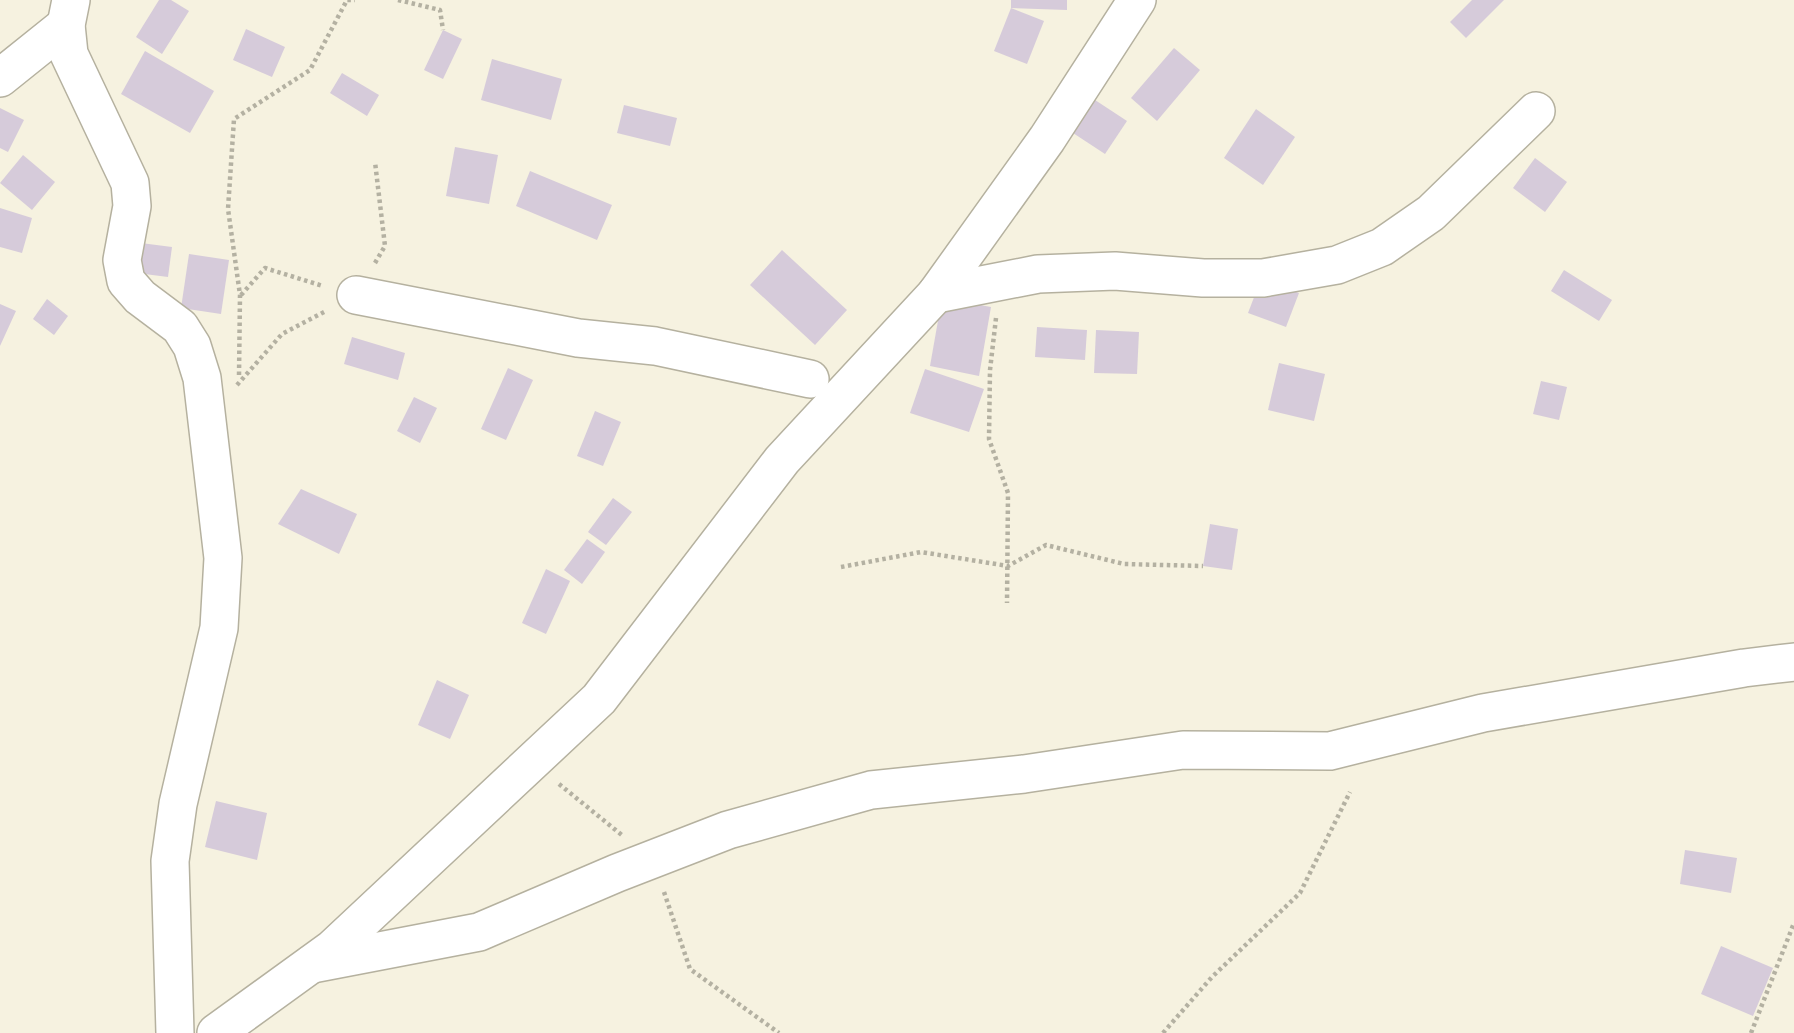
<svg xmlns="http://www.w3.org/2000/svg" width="1794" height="1033" font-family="'Fira Sans Condensed',sans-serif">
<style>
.building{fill:#d6cbda}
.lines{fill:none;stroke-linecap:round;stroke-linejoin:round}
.minor-casing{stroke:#b5b19f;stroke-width:40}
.path{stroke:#b4b1a2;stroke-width:4.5;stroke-dasharray:3.5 3.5;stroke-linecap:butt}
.minor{stroke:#fff;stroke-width:37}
</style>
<rect width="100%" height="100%" fill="#f6f2e0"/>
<g class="building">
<path d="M159 0H171L189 11 162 54 136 37Z"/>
<path d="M1011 0H1067V10L1011 8Z"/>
<path d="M1472 0H1504L1466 38 1450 22Z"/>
<path d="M1011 8 1044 21 1027 64 994 51Z"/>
<path d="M246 29 285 47 272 77 233 60Z"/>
<path d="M443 30 462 39 443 79 424 70Z"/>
<path d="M1174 48 1200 70 1157 121 1131 98Z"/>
<path d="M145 51 214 91 190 133 121 94Z"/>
<path d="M492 59 562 79 551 120 481 100Z"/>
<path d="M342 73 379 95 367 116 330 93Z"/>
<path d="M1092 98 1127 121 1105 154 1070 131Z"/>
<path d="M624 105 677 118 670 146 617 133Z"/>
<path d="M0 108 24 120 8 152 0 148Z"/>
<path d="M1256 109 1295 137 1263 185 1224 158Z"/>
<path d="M455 147 498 155 489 204 446 196Z"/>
<path d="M23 155 55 182 32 210 0 183Z"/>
<path d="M1535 158 1567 182 1545 212 1513 188Z"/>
<path d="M530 171 612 205 597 240 516 206Z"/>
<path d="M0 208 32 218 22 253 0 247Z"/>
<path d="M133 242 172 247 168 277 129 272Z"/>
<path d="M782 250 847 310 815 345 750 285Z"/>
<path d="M189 254 229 260 221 314 181 308Z"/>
<path d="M1564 270 1612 300 1599 321 1551 291Z"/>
<path d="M1261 279 1299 293 1286 327 1248 313Z"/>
<path d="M942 298 991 307 979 376 930 366Z"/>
<path d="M47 299 68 316 54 335 33 319Z"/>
<path d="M0 304 16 311 0 346Z"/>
<path d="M1037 327 1087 330 1085 360 1035 357Z"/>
<path d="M1096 330 1139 332 1137 374 1094 373Z"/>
<path d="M352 337 405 353 398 380 344 364Z"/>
<path d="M1279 363 1325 374 1314 421 1268 410Z"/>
<path d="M508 368 533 380 506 440 481 429Z"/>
<path d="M925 369 984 389 969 432 910 413Z"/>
<path d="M1541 381 1567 387 1559 420 1533 414Z"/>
<path d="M414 397 437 408 420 443 397 431Z"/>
<path d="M595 411 621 422 603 466 577 456Z"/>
<path d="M301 489 357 514 339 554 278 524Z"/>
<path d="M613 498 632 512 606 545 588 532Z"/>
<path d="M1210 524 1238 529 1232 570 1203 566Z"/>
<path d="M587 539 605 552 582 584 564 570Z"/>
<path d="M546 569 570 581 546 634 522 623Z"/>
<path d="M437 680 469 695 450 739 418 725Z"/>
<path d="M216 801 267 813 257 860 205 847Z"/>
<path d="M1685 850 1737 858 1731 893 1680 884Z"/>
<path d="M1721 946 1773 968 1753 1016 1701 994Z"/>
</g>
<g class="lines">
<defs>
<g id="minor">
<path d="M71 0 66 25 69 54 130 183 132 206 122 260 126 281 140 297 180 327 192 346 202 378 223 558 219 628 178 804 170 861 175 1033"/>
<path d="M0 78 66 25"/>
<path d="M936 294 1038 274 1115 271 1203 278H1263L1337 265 1382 247 1431 213 1536 111"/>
<path d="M356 295 578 338 655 346 810 379"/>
<path d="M312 964 479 932 617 873 728 830 871 790 1024 774 1183 750 1330 751 1483 713 1744 668 1794 662"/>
<path d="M216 1033 332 949 599 699 782 460 936 294 1047 139 1137 0"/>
</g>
</defs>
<use href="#minor" class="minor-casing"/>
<g class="path">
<path d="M398 0 440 10 443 30"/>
<path d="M375 263 385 246 375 162"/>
<path d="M241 295 265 268 323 286"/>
<path d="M996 318 990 370 989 439 1008 493 1007 603"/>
<path d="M239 375 240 295 228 209 234 119 310 70 347 0H355"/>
<path d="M237 385 282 334 326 311"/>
<path d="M841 567 921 552 1008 566 1046 545 1124 564 1203 566"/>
<path d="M559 784 623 836"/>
<path d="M664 892 690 969 779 1033"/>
<path d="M1163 1033 1212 977 1300 893 1350 792"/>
<path d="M1751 1033 1794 923"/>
</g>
<use href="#minor" class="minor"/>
</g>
</svg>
